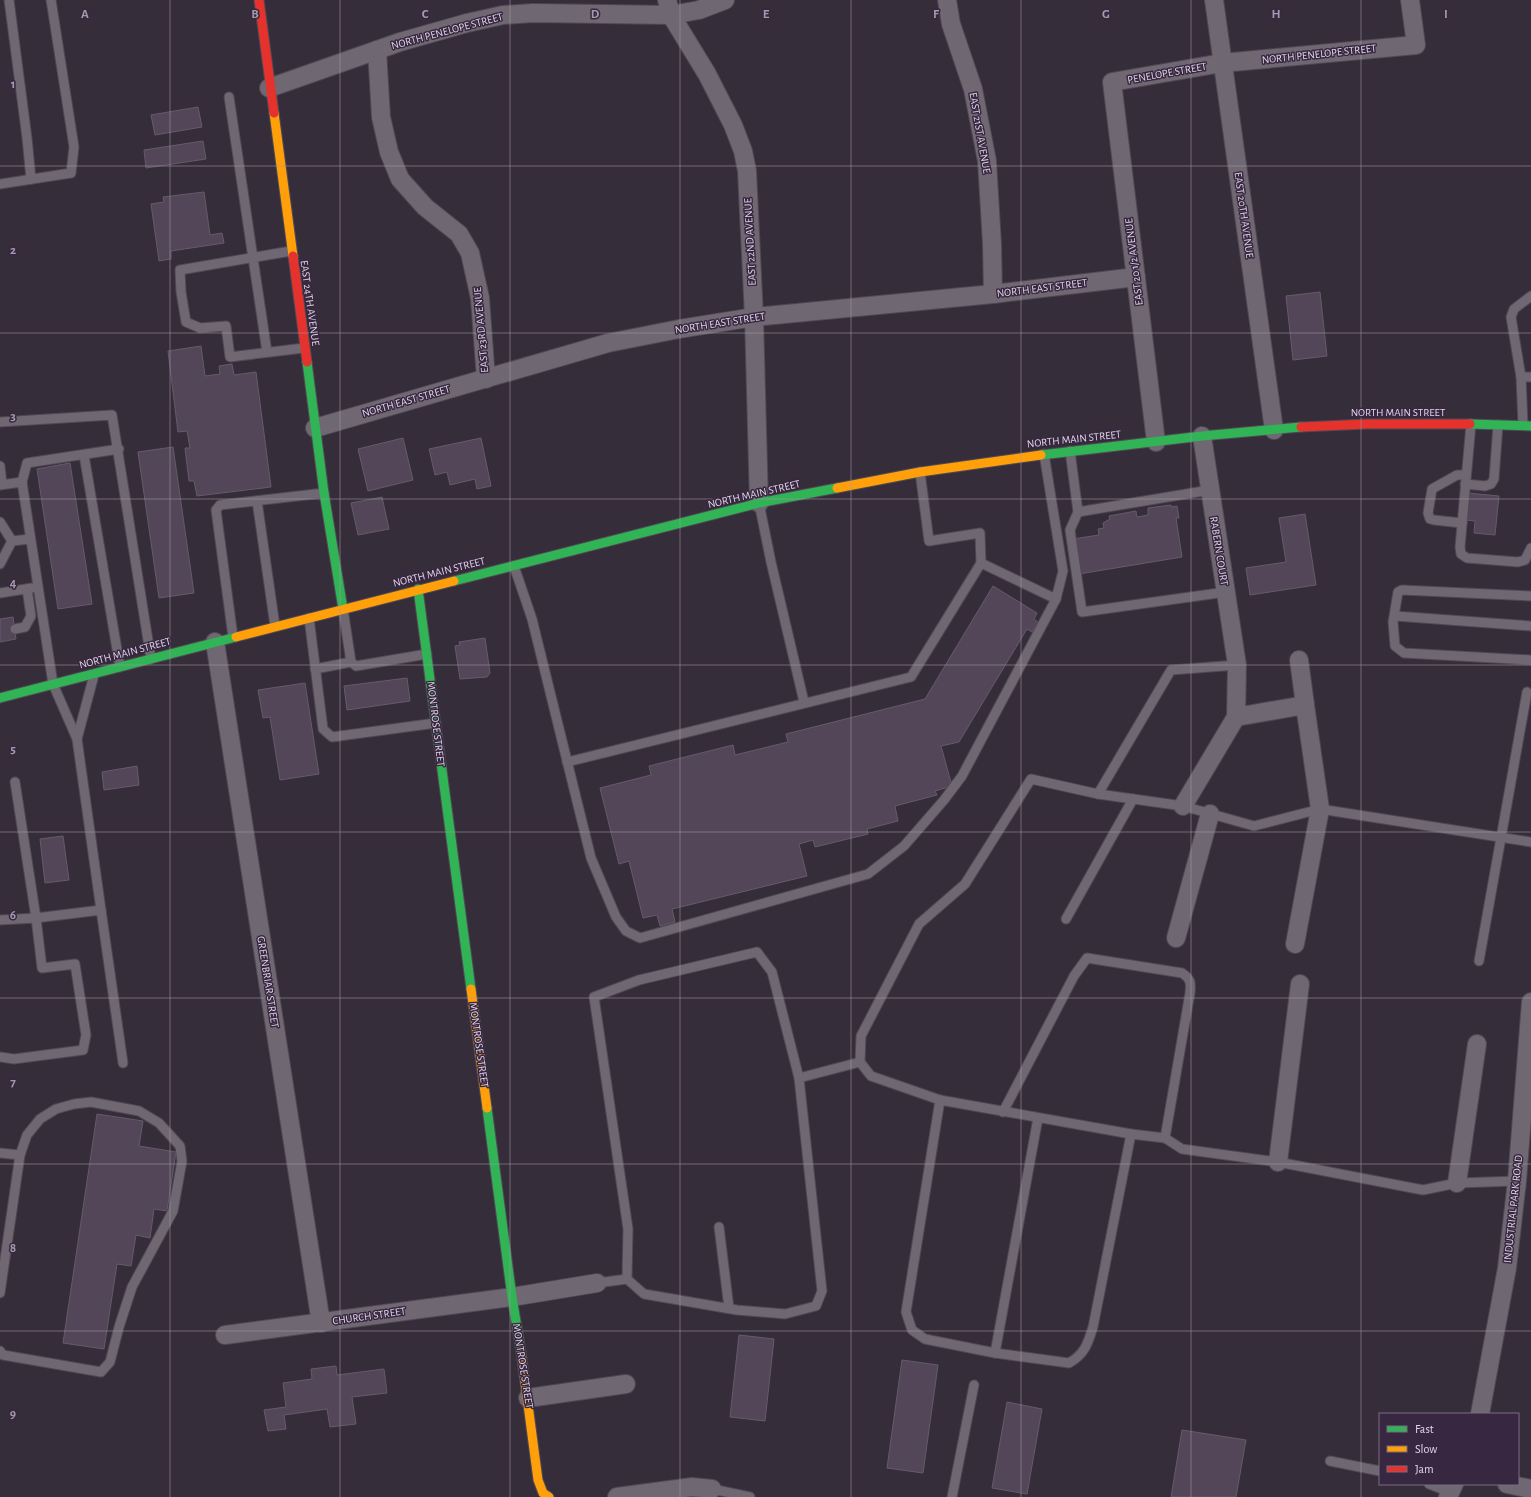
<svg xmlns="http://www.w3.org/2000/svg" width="1531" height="1497" font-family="'Alegreya Sans',sans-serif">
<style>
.building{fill:#534658;stroke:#645c68}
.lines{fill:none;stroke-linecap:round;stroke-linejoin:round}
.lane-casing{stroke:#504954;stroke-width:11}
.street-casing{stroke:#504954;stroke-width:20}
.fast-casing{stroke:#504954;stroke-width:11}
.slow-casing{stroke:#504954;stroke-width:11}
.jam-casing{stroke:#504954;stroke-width:11}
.lane{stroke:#6f6872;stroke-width:9}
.street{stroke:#6f6872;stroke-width:18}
.fast{stroke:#30b455;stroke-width:9}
.slow{stroke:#ff9f0a;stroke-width:9}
.jam{stroke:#e5322d;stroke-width:9}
.grid{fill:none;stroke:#a49baa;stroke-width:1;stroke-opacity:0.55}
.labels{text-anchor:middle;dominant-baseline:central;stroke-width:3;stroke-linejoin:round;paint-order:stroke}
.street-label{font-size:11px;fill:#e0d6e6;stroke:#372740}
.grid-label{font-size:13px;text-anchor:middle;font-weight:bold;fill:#a49baa;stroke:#372740;stroke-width:3;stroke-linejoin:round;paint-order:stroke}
</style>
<rect width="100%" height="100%" fill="#362d3a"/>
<g class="building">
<path d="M198 107 202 127 155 135 151 115Z"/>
<path d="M203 141 206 159 146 168 144 150Z"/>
<path d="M204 192 210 235 222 233 224 243 171 251V259L159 261 151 204 164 202 163 197Z"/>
<path d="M1320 292 1327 356 1293 360 1286 296Z"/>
<path d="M201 346 205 376 220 374 219 366 232 364 234 375 256 372 271 487 197 496 194 481H189L185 448H190L187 431 178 432 168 351Z"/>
<path d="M403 438 413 480 368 491 358 449Z"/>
<path d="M481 438 491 486 477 489 475 479 450 485 447 472 435 475 429 449Z"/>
<path d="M173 447 194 593 159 598 138 452Z"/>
<path d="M70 463 92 604 58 609 37 469Z"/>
<path d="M1468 493 1499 496 1495 535 1474 533 1475 521 1466 520Z"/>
<path d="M382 497 389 529 358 535 351 503Z"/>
<path d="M1171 505V507L1177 506 1179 518H1176L1182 557 1079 574 1073 539 1099 535 1098 529 1104 528 1103 523 1110 519 1109 516 1136 511 1137 517 1148 515V508Z"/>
<path d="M1305 514 1316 585 1250 595 1246 568 1286 562 1279 518Z"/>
<path d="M993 586 1037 613 1034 619 1038 622 1032 632 1027 629 959 742 941 746 952 786 935 791 937 795 895 806 898 821 867 829 868 834 815 847 813 840 799 844 807 876 672 909 675 922 660 926 657 915 643 918 629 861 619 864 600 788 651 775 649 766 733 745 735 755 788 742 786 734 925 699Z"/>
<path d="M13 617 16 639 0 642V619Z"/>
<path d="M485 638 490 673 487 677 460 679 455 646 460 645 459 642Z"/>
<path d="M407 678 410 701 347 710 344 686Z"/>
<path d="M305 683 319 774 280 780 270 717 263 718 258 690Z"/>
<path d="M137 766 139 785 104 790 102 772Z"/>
<path d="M63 836 69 880 45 883 40 839Z"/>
<path d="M97 1114 143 1121 139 1146 176 1152 167 1211 154 1209 150 1238 136 1235 131 1266 117 1264 104 1349 63 1343Z"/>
<path d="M739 1335 774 1339 765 1421 730 1417Z"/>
<path d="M902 1360 938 1365 923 1473 887 1468Z"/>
<path d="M336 1366 337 1375 384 1369 387 1393 352 1397 356 1424 330 1427 327 1409 284 1415 286 1429 268 1431 264 1410 286 1407 283 1383 312 1379 311 1369Z"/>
<path d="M1007 1402 1042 1409 1027 1494 992 1488Z"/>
<path d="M1182 1430 1246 1440 1236 1497H1171Z"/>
</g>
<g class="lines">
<defs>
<g id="lane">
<path d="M9 0 27 138 31 179"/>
<path d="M229 97 267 352"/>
<path d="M0 184 71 173 74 147 51 0"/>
<path d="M291 251 180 270 181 292 186 322 200 328 226 326 230 357 304 348"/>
<path d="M1521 377 1511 317 1514 309 1531 296"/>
<path d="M0 422 112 415 151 659"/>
<path d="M1471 424 1460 547 1461 554 1467 558 1518 562 1525 560 1531 548"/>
<path d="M1523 425 1521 377H1531"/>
<path d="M1070 451 1078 512 1210 490"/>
<path d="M84 455 120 667"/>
<path d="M0 466 2 484"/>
<path d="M1465 484 1485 486 1491 484 1494 479 1498 425"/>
<path d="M0 485 22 482"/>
<path d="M257 501 275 626"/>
<path d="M759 503 771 562 804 702"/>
<path d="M1078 512 1070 530 1082 612 1226 592"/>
<path d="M0 522 12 541"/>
<path d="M1462 523 1434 520 1430 519 1428 513 1432 489 1457 475H1466"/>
<path d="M981 563 1056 599"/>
<path d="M0 564 12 541 30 539"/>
<path d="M514 566 532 619 591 858 616 917 626 931 640 938 868 874 904 846 944 800 962 776 1056 599 1063 571 1044 454"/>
<path d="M0 593 32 588"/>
<path d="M1531 596 1402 590 1398 592 1393 622 1395 646 1404 653 1531 660"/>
<path d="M343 609 351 662 356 666 427 654"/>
<path d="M1395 616 1531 626"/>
<path d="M309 618 323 729 332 737 436 723"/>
<path d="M15 629 25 627 31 616 27 589"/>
<path d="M233 637 216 510 220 505 324 493"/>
<path d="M1237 665 1171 670 1098 794 1031 779 965 884 919 924 861 1036 860 1062 871 1076 940 1100 906 1312 912 1330 925 1339 995 1353 1069 1363C1085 1354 1088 1343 1093 1327L1131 1134 1165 1138 1182 1149 1278 1162 1423 1190 1457 1183 1517 1181"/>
<path d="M315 669 351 662"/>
<path d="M77 739 94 675"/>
<path d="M567 762 911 677 981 563 980 533 929 541 920 472"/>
<path d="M15 782 36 918 101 910 123 1063"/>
<path d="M1098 794 1183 806 1254 826 1320 809 1531 842"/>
<path d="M101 910 77 739 53 684 22 482 27 463 119 449"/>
<path d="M1066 919 1133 799"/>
<path d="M0 920 36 918 42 968 75 964 86 1035 83 1050 14 1059 0 1057"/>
<path d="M1479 961 1527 692"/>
<path d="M799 1078 860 1062"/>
<path d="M940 1100 1131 1134"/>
<path d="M1003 1112 1074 976 1087 958 1182 973C1191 979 1191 983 1190 993L1165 1138"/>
<path d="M0 1153 20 1155"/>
<path d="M719 1227 729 1308"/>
<path d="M597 1283 627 1279 628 1229 594 997 639 980 757 952 772 972 799 1078 822 1291 816 1306 785 1314 737 1310 644 1294 627 1279"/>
<path d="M0 1293 20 1155 27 1135 40 1119 56 1109 74 1104 91 1102 139 1111 159 1123 180 1146 182 1161 173 1211 132 1287 119 1327 110 1362 101 1372 3 1355 0 1351"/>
<path d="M995 1353 1038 1118"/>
<path d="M1330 1461 1380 1471"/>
<path d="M1429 1484 1450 1492"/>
<path d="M712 1492V1489L750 1497"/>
<path d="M952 1497 974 1385"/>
</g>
<g id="street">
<path d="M667 0 671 15 707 74 733 125 743 151 747 171 754 317 759 503"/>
<path d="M947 0 951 24 973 89 987 161 992 244 993 294"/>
<path d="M1214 0 1274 430"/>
<path d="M377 50 381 117 389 152 400 179 425 207 459 234 470 253 480 298 486 379"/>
<path d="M269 88 400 42 467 23 503 15 533 13 671 15 699 10 725 0"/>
<path d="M315 428 608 343 679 329 754 317 993 294 1136 277"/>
<path d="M1202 436 1237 665 1236 717 1305 705 1320 809 1295 944"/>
<path d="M1156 442 1112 82 1222 63 1416 45 1410 0"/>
<path d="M215 642 321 1323"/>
<path d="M1299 660 1305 705"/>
<path d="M1183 806 1236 717"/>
<path d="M1176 938 1210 814"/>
<path d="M1278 1162 1300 984"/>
<path d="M1457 1183 1477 1044"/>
<path d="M225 1335 512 1297 597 1283"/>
<path d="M528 1398 626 1384"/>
<path d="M1480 1414 1507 1268 1517 1181 1531 1002"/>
<path d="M1507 1484 1531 1489"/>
<path d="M617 1497 692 1487 712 1489"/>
<path d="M1448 1497 1454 1484"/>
</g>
<g id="fast">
<path d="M307 362 324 493 343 609"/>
<path d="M1470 424 1531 426"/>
<path d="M1041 455 1202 436 1301 427"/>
<path d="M454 581 759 503 837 488"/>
<path d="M418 589 471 989"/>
<path d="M0 698 236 637"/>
<path d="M487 1108 512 1297 521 1352"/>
</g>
<g id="slow">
<path d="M274 113 293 256"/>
<path d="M837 488 920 472 1041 455"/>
<path d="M236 637 454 581"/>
<path d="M471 989 487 1108"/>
<path d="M521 1352 538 1480 543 1493 549 1497"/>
</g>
<g id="jam">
<path d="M259 0 274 113"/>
<path d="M293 256 307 362"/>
<path d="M1301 427 1367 424H1470"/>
</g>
</defs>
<use href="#lane" class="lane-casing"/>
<use href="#street" class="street-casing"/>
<use href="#fast" class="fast-casing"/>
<use href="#slow" class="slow-casing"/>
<use href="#jam" class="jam-casing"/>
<use href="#lane" class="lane"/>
<use href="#street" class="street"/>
<use href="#fast" class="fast"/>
<use href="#slow" class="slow"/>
<use href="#jam" class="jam"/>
</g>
<path class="grid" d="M170 0V1497M340 0V1497M510 0V1497M680 0V1497M851 0V1497M1021 0V1497M1191 0V1497M1361 0V1497M0 166H1531M0 333H1531M0 499H1531M0 665H1531M0 832H1531M0 998H1531M0 1164H1531M0 1331H1531"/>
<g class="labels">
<g class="street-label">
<text transform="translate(447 31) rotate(-15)">NORTH PENELOPE STREET</text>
<text transform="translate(1319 54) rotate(-6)">NORTH PENELOPE STREET</text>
<text transform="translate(1167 73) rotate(-10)">PENELOPE STREET</text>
<text transform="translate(980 133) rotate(80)">EAST 21ST AVENUE</text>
<text transform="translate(1244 215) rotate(82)">EAST 20TH AVENUE</text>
<text transform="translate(750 242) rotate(-93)">EAST 22ND AVENUE</text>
<text transform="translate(1134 262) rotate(-97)">EAST 20 1/2 AVENUE</text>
<text transform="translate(1042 288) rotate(-7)">NORTH EAST STREET</text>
<text transform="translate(310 303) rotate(82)">EAST 24TH AVENUE</text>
<text transform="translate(720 323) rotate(-9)">NORTH EAST STREET</text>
<text transform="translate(481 330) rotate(-95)">EAST 23RD AVENUE</text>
<text transform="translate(406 401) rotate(-16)">NORTH EAST STREET</text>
<text x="1398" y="412">NORTH MAIN STREET</text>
<text transform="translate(1074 439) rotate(-6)">NORTH MAIN STREET</text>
<text transform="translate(754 494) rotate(-13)">NORTH MAIN STREET</text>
<text transform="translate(1219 551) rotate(81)">RABERN COURT</text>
<text transform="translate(439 572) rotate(-14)">NORTH MAIN STREET</text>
<text transform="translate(125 653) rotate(-15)">NORTH MAIN STREET</text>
<text transform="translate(436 724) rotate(83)">MONTROSE STREET</text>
<text transform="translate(268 982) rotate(81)">GREENBRIAR STREET</text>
<text transform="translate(479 1045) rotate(82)">MONTROSE STREET</text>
<text transform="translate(1513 1209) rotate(-84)">INDUSTRIAL PARK ROAD</text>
<text transform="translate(369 1316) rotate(-8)">CHURCH STREET</text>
<text transform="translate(523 1366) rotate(81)">MONTROSE STREET</text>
</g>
</g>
<g class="grid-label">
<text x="85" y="18">A</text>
<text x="255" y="18">B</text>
<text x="425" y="18">C</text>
<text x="595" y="18">D</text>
<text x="766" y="18">E</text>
<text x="936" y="18">F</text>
<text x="1106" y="18">G</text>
<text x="1276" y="18">H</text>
<text x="1446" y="18">I</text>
<text x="13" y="88">1</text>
<text x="13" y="254">2</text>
<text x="13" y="420">3</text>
<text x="13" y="587">4</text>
<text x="13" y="753">5</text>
<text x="13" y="919">6</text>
<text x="13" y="1086">7</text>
<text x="13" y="1252">8</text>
<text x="13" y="1418">9</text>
</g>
<rect x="1379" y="1413" width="140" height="72" fill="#372740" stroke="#7b6d82"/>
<rect x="1387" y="1426" width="20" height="6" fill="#30b455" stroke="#7b6d82"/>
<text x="1415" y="1433" font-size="12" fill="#e0d6e6">Fast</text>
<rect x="1387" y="1446" width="20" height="6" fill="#ff9f0a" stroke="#7b6d82"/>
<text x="1415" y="1453" font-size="12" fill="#e0d6e6">Slow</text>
<rect x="1387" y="1466" width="20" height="6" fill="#e5322d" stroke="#7b6d82"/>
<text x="1415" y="1473" font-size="12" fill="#e0d6e6">Jam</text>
</svg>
